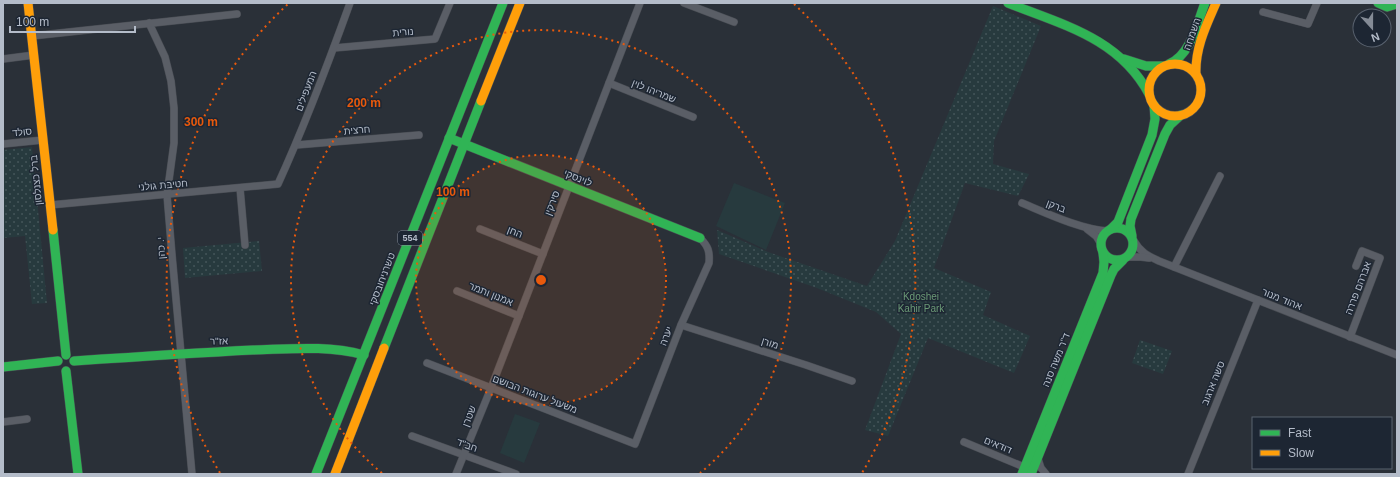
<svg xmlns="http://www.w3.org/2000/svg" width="1400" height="477" font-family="Arial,Heebo,sans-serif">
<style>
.grass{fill:#273a3e}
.park{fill:url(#park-dots)}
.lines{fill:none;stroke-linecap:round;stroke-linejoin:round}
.street-casing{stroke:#484c53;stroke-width:8}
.fast-casing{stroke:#484c53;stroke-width:10}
.slow-casing{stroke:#484c53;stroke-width:10}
.street{stroke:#5a5e66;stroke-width:7}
.fast{stroke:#30b455;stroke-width:9}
.slow{stroke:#ff9f0a;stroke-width:9}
.ring{fill:none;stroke:#e8590c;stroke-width:2;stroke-dasharray:2 4}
.labels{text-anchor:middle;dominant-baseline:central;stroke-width:3;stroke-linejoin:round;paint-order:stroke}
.shield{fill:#1d2633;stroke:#878f9c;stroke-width:1}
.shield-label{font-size:9px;font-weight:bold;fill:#b4bcc9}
.street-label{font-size:10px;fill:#b4bcc9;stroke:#1d2633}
.park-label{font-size:10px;fill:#6b9a76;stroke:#1d2633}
.centre{fill:#e8590c;stroke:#1d2633;stroke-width:2}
.ring-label{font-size:12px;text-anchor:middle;font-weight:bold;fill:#e8590c;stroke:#1d2633;stroke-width:3;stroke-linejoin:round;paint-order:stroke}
</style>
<defs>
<pattern id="park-dots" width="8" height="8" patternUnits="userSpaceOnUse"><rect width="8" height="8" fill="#273a3e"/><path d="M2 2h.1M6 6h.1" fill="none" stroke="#445559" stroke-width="1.8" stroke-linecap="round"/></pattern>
</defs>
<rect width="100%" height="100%" fill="#2a3038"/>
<g class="grass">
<path d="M734 183 785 203 766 250 716 226Z"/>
<path d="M515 414 540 423 524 463 500 453Z"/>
</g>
<g class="park">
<path d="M993 6 1041 26 994 141 993 164 1029 174 1018 196 965 183 934 268 991 292 983 315 1030 336 1014 373 928 338 888 436 865 430 901 334 876 312 817 288 719 254 717 230 768 252 867 286 895 241Z"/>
<path d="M32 147 47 303 32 304 25 236 3 238V150Z"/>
<path d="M259 241 262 271 185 278 183 248Z"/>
<path d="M1140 340 1172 351 1163 374 1132 363Z"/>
</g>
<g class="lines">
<defs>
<g id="street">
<path d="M684 3 734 22"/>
<path d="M1263 12 1308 24 1317 3"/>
<path d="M149 23 165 57 171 81 174 108V143L167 195 172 255 192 474"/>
<path d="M32 36 237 14"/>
<path d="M334 48 435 39 450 3"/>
<path d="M3 59 34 55"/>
<path d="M609 83 693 117"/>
<path d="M3 144 43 140"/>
<path d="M296 145 419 135"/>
<path d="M240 188 245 245"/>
<path d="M1022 203C1046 213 1082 230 1108 231"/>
<path d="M50 205 278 184C305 125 328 64 350 3"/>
<path d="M480 229 543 254"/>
<path d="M1087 229 1096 236 1101 244"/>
<path d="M1134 241C1140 252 1148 256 1159 261L1397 355"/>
<path d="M1127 257H1141L1149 258"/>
<path d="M1174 267 1220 176"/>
<path d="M457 291 519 316"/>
<path d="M681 325 806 365 852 381"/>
<path d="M1350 337 1380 258 1362 251 1356 266"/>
<path d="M427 363 635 444 681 325 709 263C710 251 708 246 700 238"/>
<path d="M3 422 27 419"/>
<path d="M412 436 516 474"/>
<path d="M964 442 1024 467"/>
<path d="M1038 459 1041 468 1046 474"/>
<path d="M456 474 491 388 640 3"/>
<path d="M1188 474 1258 300"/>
</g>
<g id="fast">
<path d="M1008 3C1063 25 1119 38 1149 94"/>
<path d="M1378 3 1387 7 1397 4"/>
<path d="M1124 59 1146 66H1164"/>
<path d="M1169 64C1191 55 1197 23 1205 3"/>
<path d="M449 138 700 238"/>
<circle cx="1117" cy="244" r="16"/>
<path d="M1111 229 1118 222 1152 135 1155 119 1154 105"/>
<path d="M53 230 66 355"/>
<path d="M1132 236 1130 226 1131 219 1165 134 1170 125 1181 115"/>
<path d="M384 348 481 101"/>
<path d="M74 361C133 357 193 353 253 350 290 349 327 345 364 355"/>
<path d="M3 367 58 361"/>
<path d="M66 371 78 474"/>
<path d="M316 474 503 3"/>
<path d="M1022 474 1103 273 1104 262 1103 253"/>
<path d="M1031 474 1111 275 1114 269 1123 260"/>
</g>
<g id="slow">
<path d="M28 3 53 230"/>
<circle cx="1175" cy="90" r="26"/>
<path d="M1196 74C1195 48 1206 26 1216 3"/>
<path d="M481 101 520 3"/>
<path d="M335 474 384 348"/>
</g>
</defs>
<use href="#street" class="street-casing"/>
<use href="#fast" class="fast-casing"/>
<use href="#slow" class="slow-casing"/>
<use href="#street" class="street"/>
<use href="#fast" class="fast"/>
<use href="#slow" class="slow"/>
</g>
<circle cx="541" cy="280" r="125" fill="#e8590c" fill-opacity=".12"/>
<g class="ring">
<circle cx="541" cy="280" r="125"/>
<path d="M382 473A250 250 0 1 1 700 473"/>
<path d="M220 473A375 375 0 0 1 288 4M794 4A375 375 0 0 1 862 473"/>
</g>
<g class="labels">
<rect class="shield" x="398" y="231" width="24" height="14" rx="3"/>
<g class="shield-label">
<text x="410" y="238">554</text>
</g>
<g class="street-label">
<text transform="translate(403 32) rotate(-5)">נורית</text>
<text transform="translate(1192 34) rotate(-71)">השמחה</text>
<text transform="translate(306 91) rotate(-69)">המעפילים</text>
<text transform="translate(654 91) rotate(22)">שמריהו לוין</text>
<text transform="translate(357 130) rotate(-5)">חרצית</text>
<text transform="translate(22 132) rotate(-6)">סולד</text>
<text transform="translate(578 178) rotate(22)">לוינסקי</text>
<text transform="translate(36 180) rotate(-96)">ברל כצנלסון</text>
<text transform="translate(163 185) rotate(-5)">חטיבת גולני</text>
<text transform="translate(552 203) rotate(-69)">סירקין</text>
<text transform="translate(1056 206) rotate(21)">ברקן</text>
<text transform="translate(515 232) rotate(22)">החן</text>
<text transform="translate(161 248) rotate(-94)">י. כהן</text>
<text transform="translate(382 279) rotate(-69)">טשרניחובסקי</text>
<text transform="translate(1358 288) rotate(-69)">אברהם פררה</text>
<text transform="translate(491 294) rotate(22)">אמנון ותמר</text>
<text transform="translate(1282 299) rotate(22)">אהוד מנור</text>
<text transform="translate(666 336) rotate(-69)">יערה</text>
<text transform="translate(219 341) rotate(-2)">אז"ר</text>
<text transform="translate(770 343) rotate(18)">מורן</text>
<text transform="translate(1056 360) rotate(-68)">ד"ר משה סנה</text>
<text transform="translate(1213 383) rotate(-68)">סשה ארגוב</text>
<text transform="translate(535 394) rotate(21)">משעול ערוגות הבושם</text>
<text transform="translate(469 416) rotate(-68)">שטרן</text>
<text transform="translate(467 445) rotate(20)">חב"ד</text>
<text transform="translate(998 445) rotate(22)">דודאים</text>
</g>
<g class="park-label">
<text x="921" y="296">Kdoshei<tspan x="921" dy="12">Kahir Park</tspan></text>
</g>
</g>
<circle cx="541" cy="280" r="6" class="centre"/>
<g class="ring-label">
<text x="364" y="107">200 m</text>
<text x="201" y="126">300 m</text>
<text x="453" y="196">100 m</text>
</g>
<rect width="1400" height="477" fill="none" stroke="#b4bcc9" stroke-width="8"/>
<rect x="1252" y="417" width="140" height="52" fill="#1d2633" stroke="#59626f"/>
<rect x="1260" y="430" width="20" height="6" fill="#30b455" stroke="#59626f"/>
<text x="1288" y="437" font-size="12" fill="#b4bcc9">Fast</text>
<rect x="1260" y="450" width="20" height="6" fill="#ff9f0a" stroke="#59626f"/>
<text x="1288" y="457" font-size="12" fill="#b4bcc9">Slow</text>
<g transform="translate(1372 28) rotate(159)"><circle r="19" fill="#1d2633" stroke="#59626f"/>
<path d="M0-3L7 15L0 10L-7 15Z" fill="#848b96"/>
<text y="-6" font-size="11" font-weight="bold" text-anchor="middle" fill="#b4bcc9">N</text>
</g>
<path d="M10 26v6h125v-6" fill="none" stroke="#b4bcc9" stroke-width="2"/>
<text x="16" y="26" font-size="12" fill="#b4bcc9" stroke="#1d2633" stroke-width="3" paint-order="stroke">100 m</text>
</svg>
